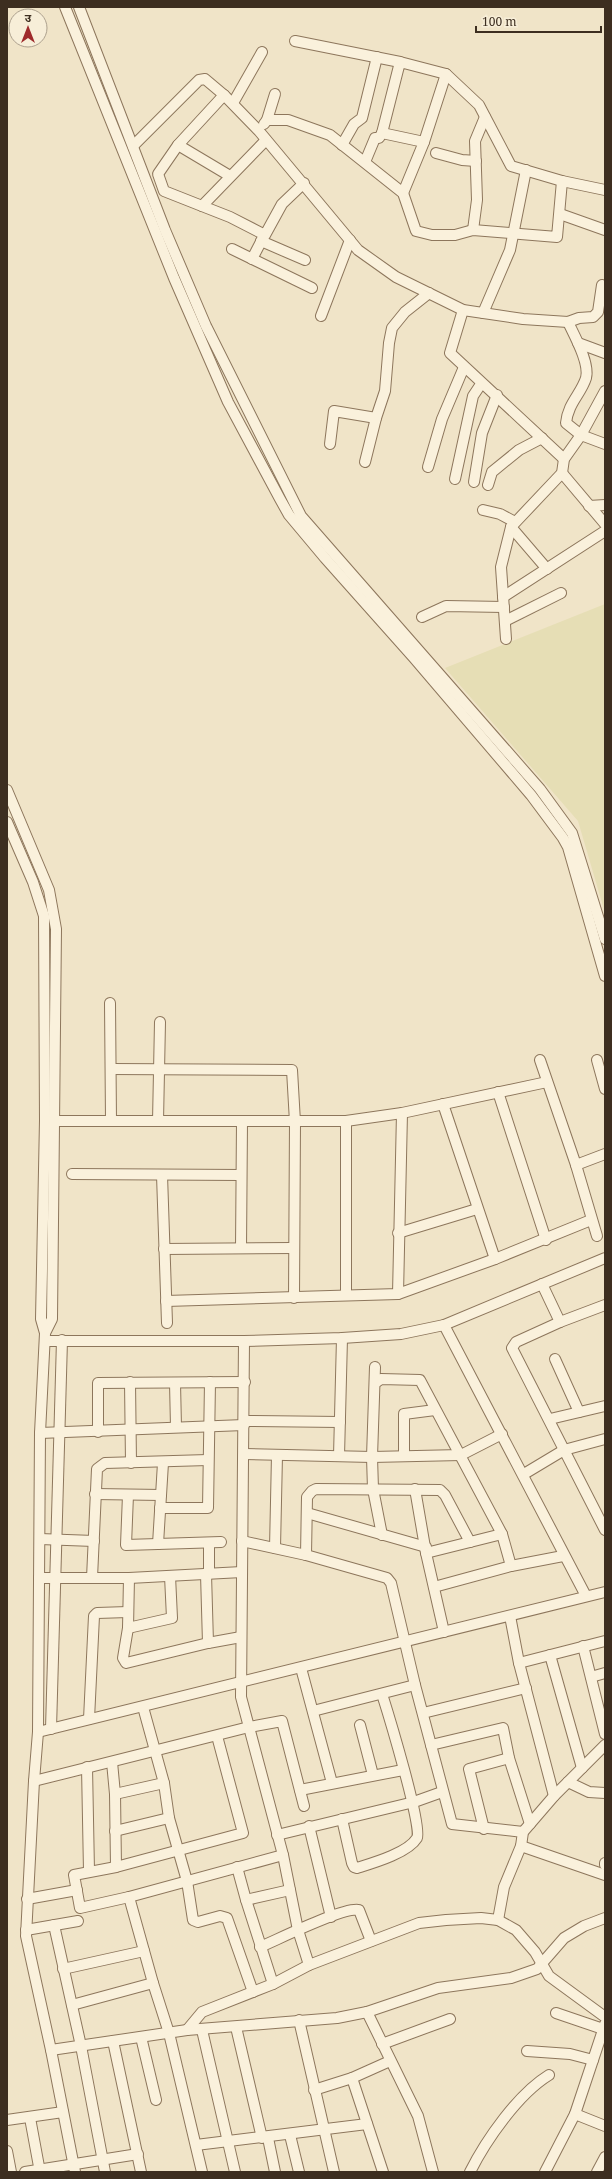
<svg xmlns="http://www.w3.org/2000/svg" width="612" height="2179" font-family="'Noto Serif','Noto Sans Devanagari',serif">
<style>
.farmland{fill:#e6deb5}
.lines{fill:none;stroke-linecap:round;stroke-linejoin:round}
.minor-casing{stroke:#8d765c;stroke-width:12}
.minor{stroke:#faf1dc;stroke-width:10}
</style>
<rect width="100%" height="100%" fill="#f0e4c8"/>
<path class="farmland" d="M605 604V913L578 821 445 668Z"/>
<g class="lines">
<defs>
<g id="minor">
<path d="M65 7 174 278 228 402 280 499 289 515 325 558 414 658 531 795 563 838 568 847 605 976"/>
<path d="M79 7 165 230 206 326 301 516 540 789 572 833 605 939"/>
<path d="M295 41 400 62"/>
<path d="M233 103 262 52"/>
<path d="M267 120H288L330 135 403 193 416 231 432 235H455L473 230 557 237 562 181"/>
<path d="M264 124 267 120 275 94"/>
<path d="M382 133 424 142"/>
<path d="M266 140 202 206 230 217 265 235 282 204 304 183"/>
<path d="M178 145 230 176"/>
<path d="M342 145 354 124 362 118 377 57"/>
<path d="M133 146 199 80 205 79 224 95 259 131 358 250 396 277 463 310 523 319 568 322 579 318 593 317 598 312 602 285"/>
<path d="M436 153 462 160 476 161"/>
<path d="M365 162 375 138H379L382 133 400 62 446 74 479 105 511 166 562 181 605 190"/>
<path d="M403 193 424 142 446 74"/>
<path d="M202 206 164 191 158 174 178 145 224 95"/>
<path d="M560 214 605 230"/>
<path d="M473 230 477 200 475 141 485 117"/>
<path d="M261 241 305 260"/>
<path d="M232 249 312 288"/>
<path d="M252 259 264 236"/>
<path d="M463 310 450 353 564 459"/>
<path d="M483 313 510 250 526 170"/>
<path d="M321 316 350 240"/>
<path d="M568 322C574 335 590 363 586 378 581 394 568 403 566 423L581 435 605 444"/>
<path d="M578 343 605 353"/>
<path d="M330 444 334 411 376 418"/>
<path d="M365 462 376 418 385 391 389 343 392 328 405 312 429 293"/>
<path d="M428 467 442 419 464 367"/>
<path d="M562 473 605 524"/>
<path d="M455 479 473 396 481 384"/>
<path d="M474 482 482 433 497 395"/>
<path d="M488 485 492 472 519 450 542 438"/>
<path d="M589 506 605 505"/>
<path d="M483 510 500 514 515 522"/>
<path d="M511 527 547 569"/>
<path d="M503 597 605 531"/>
<path d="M422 617 446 606 504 607"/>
<path d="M505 621 561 593"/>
<path d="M506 639 501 567 511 527 562 473 564 459 581 435 605 391"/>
<path d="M7 790 49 890 56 929 52 1319 45 1333 40 1433 38 1732 34 1781 26 1936 51 2050 75 2172"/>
<path d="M7 822 33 882 44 916 45 1120 41 1319 45 1333"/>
<path d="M110 1003 111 1120"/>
<path d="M540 1060 576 1165 597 1236"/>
<path d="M597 1060 605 1089"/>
<path d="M111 1069 292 1070 295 1122 294 1298"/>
<path d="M498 1092 546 1240"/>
<path d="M443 1104 495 1259"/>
<path d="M54 1121H346L402 1113 547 1082"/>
<path d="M158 1121 160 1022"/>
<path d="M576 1165 605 1154"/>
<path d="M72 1174 241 1175"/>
<path d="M162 1175 167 1323"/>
<path d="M398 1233 477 1209"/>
<path d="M241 1248 242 1122"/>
<path d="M164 1249 293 1248"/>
<path d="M542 1284 560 1322"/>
<path d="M398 1294 402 1113"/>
<path d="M346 1295V1121"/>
<path d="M166 1301 398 1294 495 1259 591 1220"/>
<path d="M605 1305 560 1322 516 1342 512 1348 605 1530"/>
<path d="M444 1325 586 1596"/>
<path d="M45 1341H244L342 1338 401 1334 444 1325 605 1258"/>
<path d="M244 1341 241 1697 283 1855 298 1930 309 1965"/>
<path d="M555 1359 579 1412"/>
<path d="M375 1367 372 1457 373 1489 382 1535"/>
<path d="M130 1382 131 1463"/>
<path d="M175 1383 176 1427"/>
<path d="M375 1383 381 1379 420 1380 502 1534 511 1566"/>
<path d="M550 1419 605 1406"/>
<path d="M245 1421 340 1422"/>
<path d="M98 1432V1383L245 1382"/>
<path d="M40 1433 244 1425"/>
<path d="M244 1454 372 1457 461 1455 502 1434"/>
<path d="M339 1456 342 1338"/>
<path d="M404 1456V1414L435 1410"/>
<path d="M524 1474 564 1450 605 1439"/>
<path d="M415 1489 426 1553 444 1632"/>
<path d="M95 1494 161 1495"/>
<path d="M128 1495 126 1545 221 1542"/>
<path d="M160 1508H208L210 1382"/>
<path d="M307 1513 426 1547"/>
<path d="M40 1539 94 1541"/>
<path d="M242 1541 306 1555 387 1578 391 1583 415 1685 452 1824 523 1832"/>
<path d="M209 1543V1574"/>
<path d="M158 1544 163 1463"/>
<path d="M275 1548 277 1455"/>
<path d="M426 1553 502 1534"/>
<path d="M306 1555 307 1497 312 1491 316 1489 440 1490 445 1495 470 1542"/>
<path d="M206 1574 208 1643"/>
<path d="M39 1578H129L242 1572"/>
<path d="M92 1578 97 1469 105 1463 208 1460"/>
<path d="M129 1578 128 1628 123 1658 126 1663 208 1643 241 1637"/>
<path d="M434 1587 511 1566 563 1556"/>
<path d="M510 1616 519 1663 554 1796"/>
<path d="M128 1628 172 1618 170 1576"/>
<path d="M583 1646 605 1734"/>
<path d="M550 1655 582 1768"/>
<path d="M519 1663 605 1641"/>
<path d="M301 1668 332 1783"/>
<path d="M591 1677 605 1673"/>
<path d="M143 1707 164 1783 169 1818 187 1881 193 1920 198 1922 220 1916 227 1918 253 1992"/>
<path d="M313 1711 415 1685"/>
<path d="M423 1713 526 1688"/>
<path d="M89 1719 94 1616 97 1613 128 1612"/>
<path d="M360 1725 373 1775"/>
<path d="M51 1729 62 1340"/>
<path d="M38 1732 605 1592"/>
<path d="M217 1736 243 1833 116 1867 74 1875 80 1908 129 1897 283 1855"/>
<path d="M431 1745 503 1728 509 1758 530 1824"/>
<path d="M112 1762 115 1794 116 1867"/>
<path d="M87 1767 89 1871"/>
<path d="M34 1781 249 1727 282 1721 304 1806"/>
<path d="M568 1782 589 1792 605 1793"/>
<path d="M300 1790 403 1770"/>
<path d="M115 1794 164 1783"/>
<path d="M342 1819 352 1863 354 1867 357 1868C373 1863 408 1853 417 1838 423 1828 388 1713 382 1694"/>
<path d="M309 1826 331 1917"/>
<path d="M484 1829 469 1769 509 1758"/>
<path d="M115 1831 169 1818"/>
<path d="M277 1835 414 1802 442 1792"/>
<path d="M521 1846 605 1875"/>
<path d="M605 1865V1863"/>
<path d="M237 1867 246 1900"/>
<path d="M129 1897 153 1983 169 2033 202 2172"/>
<path d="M27 1899 77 1890"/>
<path d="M498 1920 504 1887 521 1846 523 1832 554 1796 605 1745"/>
<path d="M54 1925 81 2046 105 2172"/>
<path d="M26 1930 78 1921"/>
<path d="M260 1947C277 1940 345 1906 359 1910L371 1941"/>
<path d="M63 1969 144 1951"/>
<path d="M273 1984 246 1900 290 1890"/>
<path d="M72 2005 153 1983"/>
<path d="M367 2012 418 2116 433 2172"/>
<path d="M556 2013 603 2029"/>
<path d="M299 2020 334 2172"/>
<path d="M236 2027 262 2138"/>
<path d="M187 2030 202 2012 273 1984 309 1965 419 1923 446 1920 481 1918 498 1920 516 1930 535 1952 549 1976 605 2017"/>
<path d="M202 2030 235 2172"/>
<path d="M141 2037 156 2100"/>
<path d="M113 2041 141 2172"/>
<path d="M382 2044 450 2019"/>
<path d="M51 2050 187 2030 337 2018 367 2012 438 1988 511 1978 537 1969 564 1938 584 1926 605 1918"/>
<path d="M527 2051 570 2054 593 2060"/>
<path d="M352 2078 383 2172"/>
<path d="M314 2090 352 2078 390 2061"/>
<path d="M575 2114 605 2126"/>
<path d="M30 2118 40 2172"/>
<path d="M7 2120 63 2112"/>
<path d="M290 2135 299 2172"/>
<path d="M268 2138 275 2172"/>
<path d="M196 2145 367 2124"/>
<path d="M7 2151 11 2172"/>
<path d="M25 2172 138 2154"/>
<path d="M470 2172C486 2140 518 2094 549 2075"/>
<path d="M545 2172 575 2114 605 2024"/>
<path d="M597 2172 605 2157"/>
</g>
</defs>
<use href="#minor" class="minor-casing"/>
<use href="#minor" class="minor"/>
</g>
<rect width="612" height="2179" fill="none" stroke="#3d2e20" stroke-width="16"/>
<g transform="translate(28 28)"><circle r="19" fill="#f7eed8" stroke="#ada18e"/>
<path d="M0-3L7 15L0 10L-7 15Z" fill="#9e2a2b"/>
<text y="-6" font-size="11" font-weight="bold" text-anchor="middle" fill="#3d2e20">उ</text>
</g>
<path d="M476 26v6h125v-6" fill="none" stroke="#3d2e20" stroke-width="2"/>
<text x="482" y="26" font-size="12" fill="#3d2e20" stroke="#f7eed8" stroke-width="3" paint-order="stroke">100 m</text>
</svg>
